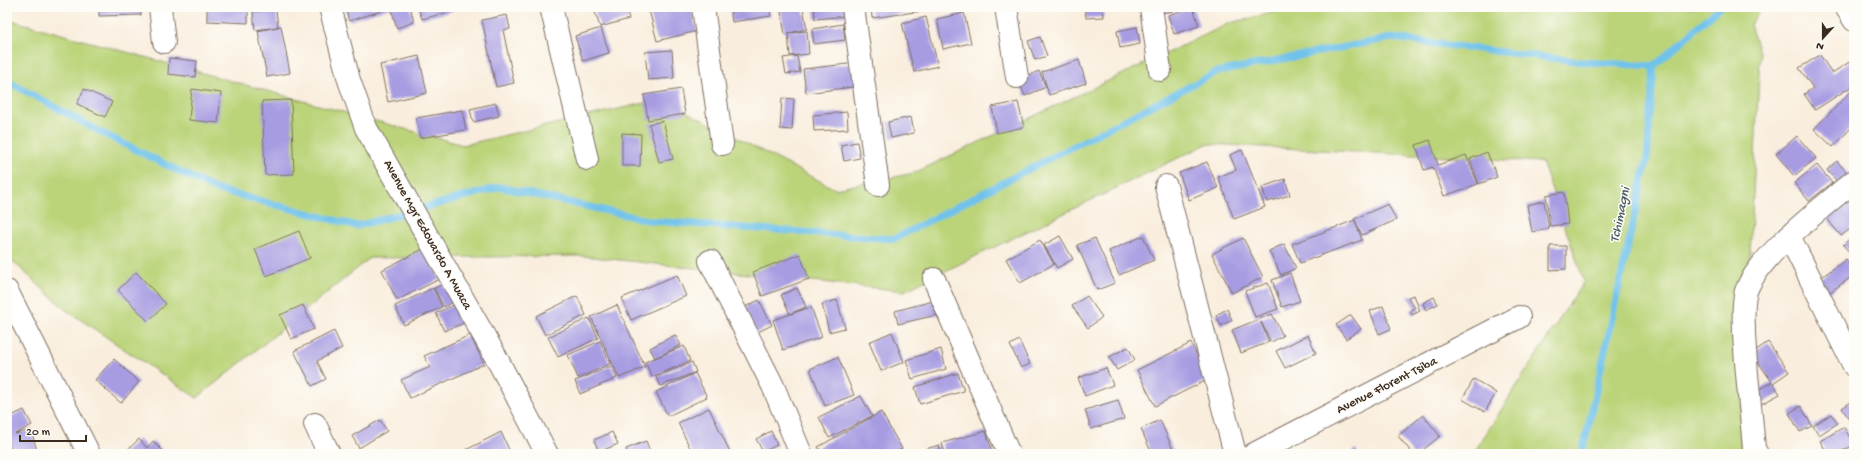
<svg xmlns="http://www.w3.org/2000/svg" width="1861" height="461" font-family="'Gochi Hand',sans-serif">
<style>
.green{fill:#bbd479;stroke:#7b7f4c}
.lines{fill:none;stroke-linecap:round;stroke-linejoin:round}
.stream{stroke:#6fc2eb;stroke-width:7}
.building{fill:#a79ce2}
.minor-casing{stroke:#7e6f61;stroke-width:24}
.minor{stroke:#fff;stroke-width:22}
.labels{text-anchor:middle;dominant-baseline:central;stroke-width:3;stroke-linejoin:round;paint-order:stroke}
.street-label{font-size:13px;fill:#3b2a1e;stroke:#fdfcf7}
.water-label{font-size:14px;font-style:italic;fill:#4d5f66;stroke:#fdfcf7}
</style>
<rect width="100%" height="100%" fill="#fdfcf7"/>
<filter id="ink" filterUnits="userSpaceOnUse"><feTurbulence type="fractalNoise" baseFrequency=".025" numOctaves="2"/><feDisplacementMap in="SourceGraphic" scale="8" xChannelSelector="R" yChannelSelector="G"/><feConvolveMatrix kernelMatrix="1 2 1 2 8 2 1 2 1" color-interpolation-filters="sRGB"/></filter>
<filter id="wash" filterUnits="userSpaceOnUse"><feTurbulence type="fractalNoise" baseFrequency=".012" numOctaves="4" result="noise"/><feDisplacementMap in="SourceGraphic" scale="16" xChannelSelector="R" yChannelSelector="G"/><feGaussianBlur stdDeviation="0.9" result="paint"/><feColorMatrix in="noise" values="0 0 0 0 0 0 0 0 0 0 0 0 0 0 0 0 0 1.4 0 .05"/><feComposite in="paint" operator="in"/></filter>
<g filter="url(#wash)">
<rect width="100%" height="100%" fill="#f9eedd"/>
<path class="green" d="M1297 7H1763L1750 25 1760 55 1740 454H1473L1584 281 1542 162 1207 144 904 291 583 256 370 258 197 398 66 310 7 256V19L463 145 662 99 835 189 914 173 1230 23Z"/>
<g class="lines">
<g class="stream">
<path d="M7 81 104 134 215 189 357 226 500 187 652 221 894 239 1217 72 1391 38 1584 62 1654 66"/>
<path d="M1582 454 1647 159 1654 66 1720 7"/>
</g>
</g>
<g id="blocks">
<g class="building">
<path d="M99 7H141V15L99 16Z"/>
<path d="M207 7H248V23L207 21Z"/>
<path d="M260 7H309V8L276 10 278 27 255 30 253 12 268 10H260Z"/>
<path d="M345 7H410L414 22 397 28 391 8 349 21Z"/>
<path d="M418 7H452L453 11 422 19Z"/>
<path d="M605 7H626L629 19 600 27 595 12Z"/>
<path d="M660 7H691L697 31 657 41 649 10Z"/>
<path d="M730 7H769L771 16 732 22Z"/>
<path d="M780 7H795L785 10 803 7 807 29 785 34Z"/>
<path d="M814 7H848V16L815 19Z"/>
<path d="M871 7H937V9L872 18Z"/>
<path d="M1085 7H1103L1104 17 1086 18Z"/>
<path d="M1155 7H1172L1173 11 1156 14Z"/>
<path d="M1193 7 1199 26 1174 34 1168 15Z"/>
<path d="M964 13 971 43 943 49 937 19Z"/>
<path d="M507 15 510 29 503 30 514 83 496 87 482 20Z"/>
<path d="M926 17 938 66 914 72 902 23Z"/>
<path d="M843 24 845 40 814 44 812 29Z"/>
<path d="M281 26 290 73 267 77 258 31Z"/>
<path d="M1137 27 1140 44 1120 48 1117 31Z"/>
<path d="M601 28 609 53 583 61 575 36Z"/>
<path d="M807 31 809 54 790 56 788 33Z"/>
<path d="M1040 37 1047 56 1035 60 1028 41Z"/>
<path d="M672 50 674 78 648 80 645 52Z"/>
<path d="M1820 55 1832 73 1854 59V85L1815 110 1804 94 1813 88 1799 68Z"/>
<path d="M419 56 427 93 388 102 380 65Z"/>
<path d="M797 56 800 72 786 74 783 58Z"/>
<path d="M169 58 197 61 195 77 168 74Z"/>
<path d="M1079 60 1086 83 1049 95 1042 72Z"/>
<path d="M857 63 860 86 806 93 803 69Z"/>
<path d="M1039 71 1046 87 1025 96 1018 80Z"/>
<path d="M1854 88V125L1833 147 1814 129Z"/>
<path d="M84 89 112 102 105 117 77 104Z"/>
<path d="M192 89 221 93 218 123 189 120Z"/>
<path d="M681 89 685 114 648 120 644 95Z"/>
<path d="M782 98 794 99 792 130 780 129Z"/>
<path d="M291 100 294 174 265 175 262 101Z"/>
<path d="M1018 102 1024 127 997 133 992 107Z"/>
<path d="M496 103 499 116 473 122 470 109Z"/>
<path d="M462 110 466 130 420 138 416 118Z"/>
<path d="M847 112 848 129 814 131 813 115Z"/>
<path d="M911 117 914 133 891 138 888 122Z"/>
<path d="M663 121 673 159 659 162 649 124Z"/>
<path d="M622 133 641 134 640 166H622Z"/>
<path d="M1797 136 1816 158 1794 176 1776 154Z"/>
<path d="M1430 140 1438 165 1466 155 1478 184 1444 196 1433 167 1424 170 1416 145Z"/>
<path d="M857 142 860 158 844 161 841 145Z"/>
<path d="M1242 150 1265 207 1234 219 1218 177 1236 170 1230 155Z"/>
<path d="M1487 152 1497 177 1479 184 1470 159Z"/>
<path d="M1837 161 1849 175 1839 184 1827 170Z"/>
<path d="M1207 162 1218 188 1189 200 1179 173Z"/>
<path d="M1817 165 1832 183 1809 201 1794 183Z"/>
<path d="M1285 179 1290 195 1267 202 1262 187Z"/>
<path d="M1564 192 1568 224 1550 226 1546 195Z"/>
<path d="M1848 196 1854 204V226L1841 236 1824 215Z"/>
<path d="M1544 201 1549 229 1532 232 1527 205Z"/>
<path d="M1388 204 1396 220 1362 235 1354 219Z"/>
<path d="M1355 220 1362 240 1300 263 1292 244Z"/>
<path d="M299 231 310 258 266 276 255 249Z"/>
<path d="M1854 235V257L1843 245Z"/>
<path d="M1060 236 1073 259 1057 268 1044 245Z"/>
<path d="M1143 236 1154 260 1119 275 1109 251Z"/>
<path d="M1095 238 1115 283 1097 290 1077 245Z"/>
<path d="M1243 238 1263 277 1232 293 1212 254Z"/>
<path d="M1040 240 1054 264 1020 283 1006 259Z"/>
<path d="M1284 244 1296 268 1281 275 1269 251Z"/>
<path d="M1550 246H1566V269L1550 270Z"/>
<path d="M425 248 440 279 397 300 382 270Z"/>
<path d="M800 254 809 279 762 296 753 272Z"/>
<path d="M1846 259 1854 270V275L1822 298 1811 285Z"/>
<path d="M136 272 166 304 148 321 118 290Z"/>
<path d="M1290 273 1300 301 1282 307 1272 280Z"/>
<path d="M677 275 686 296 631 320 622 298Z"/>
<path d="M1268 283 1278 309 1255 317 1245 291Z"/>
<path d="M443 284 453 302 444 307 434 288Z"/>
<path d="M433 288 442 307 404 325 395 306Z"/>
<path d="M797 288 806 307 790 314 781 295Z"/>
<path d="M1414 295 1420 311 1412 315 1410 310 1415 308 1408 297Z"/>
<path d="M577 296 586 315 545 335 536 316Z"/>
<path d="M1087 296 1102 317 1088 328 1072 306Z"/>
<path d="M1434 297 1438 304 1426 310 1423 303Z"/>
<path d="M759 300 772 325 756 333 743 308Z"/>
<path d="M837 300 845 328 829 332 822 304Z"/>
<path d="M937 300 941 314 898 324 895 311Z"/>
<path d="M456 304 464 323 444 331 436 313Z"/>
<path d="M303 305 314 329 291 339 280 315Z"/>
<path d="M617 305 645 367 619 378 591 317Z"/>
<path d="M1383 306 1391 329 1379 334 1370 311Z"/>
<path d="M811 307 822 337 783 350 773 320Z"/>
<path d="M1227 309 1232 320 1221 326 1216 315Z"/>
<path d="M1272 314 1283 336 1271 342 1261 322 1269 342 1241 353 1232 330Z"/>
<path d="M1351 315 1361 329 1346 339 1336 325Z"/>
<path d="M589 318 598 338 558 357 548 337Z"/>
<path d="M334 331 342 348 317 361 326 379 312 386 294 351Z"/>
<path d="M892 332 904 362 881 371 869 342Z"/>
<path d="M470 335 484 364 410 398 401 380 430 367 424 356Z"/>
<path d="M675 335 681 345 655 358 650 348Z"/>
<path d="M1308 335 1316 353 1285 368 1276 351Z"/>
<path d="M1019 340 1030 364 1021 368 1010 345Z"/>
<path d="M600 341 610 364 578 378 568 355Z"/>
<path d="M1768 342 1789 372 1773 383 1780 394 1750 410 1744 398 1772 382 1752 353Z"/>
<path d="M1191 343 1209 379 1155 406 1137 370Z"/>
<path d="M684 346 690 361 652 377 645 362Z"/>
<path d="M1128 347 1135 360 1117 370 1109 357Z"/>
<path d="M941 349 946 369 912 379 906 360Z"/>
<path d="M838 357 854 395 825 406 810 369Z"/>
<path d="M114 359 139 382 121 403 95 380Z"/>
<path d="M692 362 696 372 661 386 656 377Z"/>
<path d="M611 366 617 378 580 394 575 381Z"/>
<path d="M1106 368 1113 385 1085 396 1078 378Z"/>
<path d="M695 373 707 397 668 416 656 392Z"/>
<path d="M958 373 964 391 920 404 915 387Z"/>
<path d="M1474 379 1496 393 1485 412 1462 399Z"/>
<path d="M861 396 872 416 829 438 819 417Z"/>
<path d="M1118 400 1124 419 1091 429 1085 410Z"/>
<path d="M1854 400V427L1842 408Z"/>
<path d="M1801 406 1812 426 1800 432 1789 413Z"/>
<path d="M709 408 731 454H693L678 423Z"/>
<path d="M24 410 32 425 15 434 31 430 38 454H12L7 438V418Z"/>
<path d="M881 412 902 449 892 454H823L818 447Z"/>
<path d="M1831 414 1838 423 1819 435 1813 426Z"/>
<path d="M1423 415 1440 436 1418 454H1413L1398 436Z"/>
<path d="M380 420 387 431 359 448 352 436Z"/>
<path d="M1160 420 1175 454H1152L1141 429Z"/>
<path d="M1844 427 1854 445 1837 454H1828L1820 441Z"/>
<path d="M771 431 777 445 763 452 756 439Z"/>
<path d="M986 431 993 454H945L942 443Z"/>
<path d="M501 432 511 454H465L464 451Z"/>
<path d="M612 432 618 444 599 452 594 440Z"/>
<path d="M139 439 147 448 153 441 166 454H123Z"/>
<path d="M646 441 651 454H628L626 449Z"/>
<path d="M939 445 941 454H920L919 451Z"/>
<path d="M1356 449 1358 454H1348Z"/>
</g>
</g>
</g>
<g filter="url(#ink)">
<use href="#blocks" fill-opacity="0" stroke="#7e6f61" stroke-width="1"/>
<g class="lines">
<defs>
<g id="minor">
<path d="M160 7 164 42"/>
<path d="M330 7 349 80 366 128 496 357 547 454"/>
<path d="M551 7 587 159"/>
<path d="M703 7 722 144"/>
<path d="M853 7 878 185"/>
<path d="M1006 7 1017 77"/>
<path d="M1151 7 1160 70"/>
<path d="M1846 7 1854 20"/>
<path d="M1166 186 1235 454"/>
<path d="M1789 236 1854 366"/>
<path d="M710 261 773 386 801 454"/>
<path d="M934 279 1009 454"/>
<path d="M7 291 89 454"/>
<path d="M315 424 329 454"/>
<path d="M1254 454 1519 317"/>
<path d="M1757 454 1754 449C1751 411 1746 372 1744 334 1744 320 1742 304 1746 291 1760 254 1823 207 1854 181"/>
</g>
</defs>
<use href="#minor" class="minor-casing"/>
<use href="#minor" class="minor"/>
</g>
</g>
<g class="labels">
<g class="street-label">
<text transform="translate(427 235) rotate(61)">Avenue Mgr Edouardo A Muaca</text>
<text transform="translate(1387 386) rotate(-27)">Avenue Florent Tsiba</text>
</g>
<g class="water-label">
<text transform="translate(1621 215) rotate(-78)">Tchimagni</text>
</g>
</g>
<rect width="1861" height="461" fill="none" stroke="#fdfcf7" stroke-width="24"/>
<g transform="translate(1823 38) rotate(201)" stroke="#fdfcf7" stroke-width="3" paint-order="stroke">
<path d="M0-3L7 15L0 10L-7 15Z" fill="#3b2a1e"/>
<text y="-6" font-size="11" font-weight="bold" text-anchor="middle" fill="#3b2a1e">N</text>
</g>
<path d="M20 435v6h66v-6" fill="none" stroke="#3b2a1e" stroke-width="2"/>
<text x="26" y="435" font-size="12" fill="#3b2a1e" stroke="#fdfcf7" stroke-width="3" paint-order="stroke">20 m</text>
</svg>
